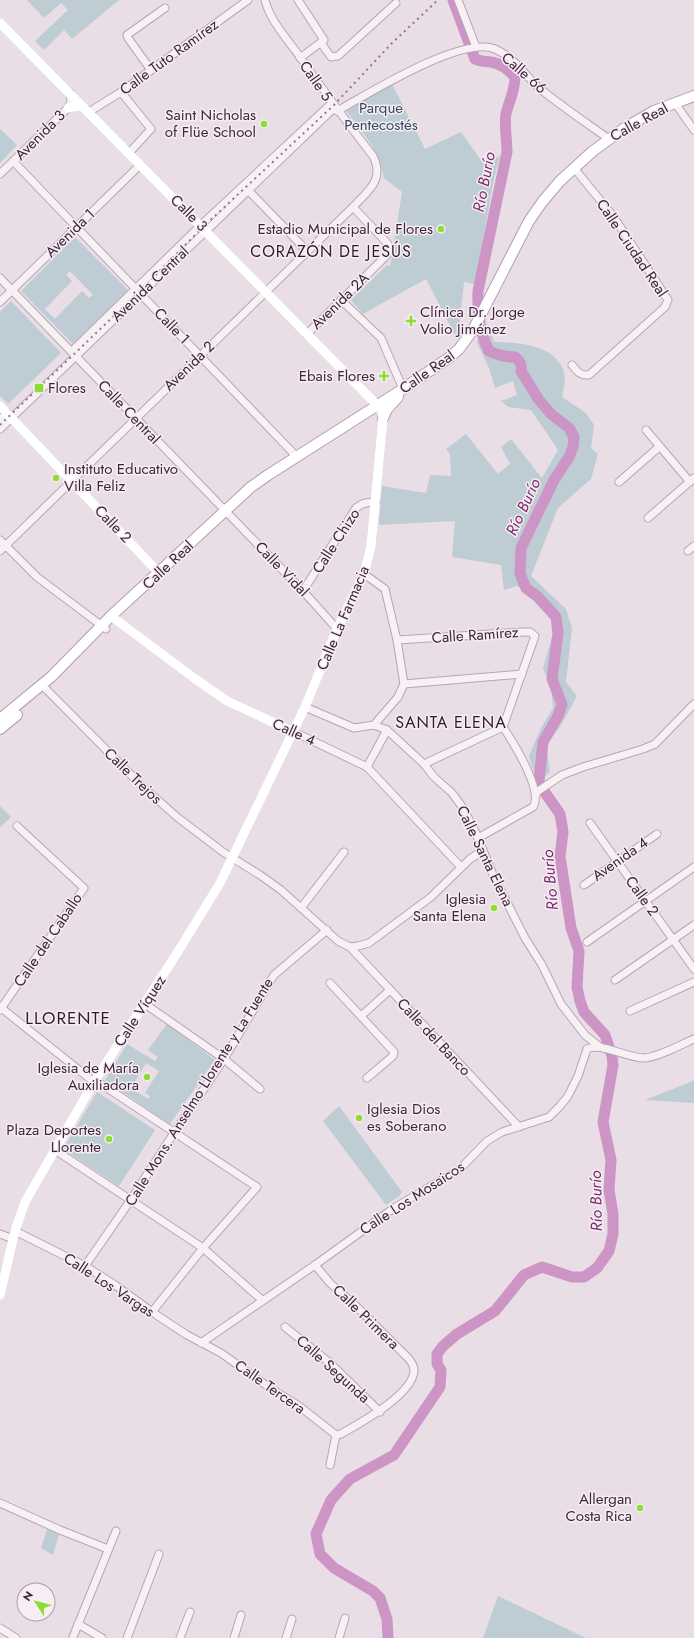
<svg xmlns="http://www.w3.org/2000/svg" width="694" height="1638" font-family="Jost,sans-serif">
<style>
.green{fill:#beccd4;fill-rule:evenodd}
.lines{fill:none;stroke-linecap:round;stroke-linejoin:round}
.river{stroke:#cd94c6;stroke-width:11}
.street-casing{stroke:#b7a6b2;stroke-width:9}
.primary-casing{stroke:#b69cb0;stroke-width:12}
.street{stroke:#f7f1f5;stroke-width:7}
.secondary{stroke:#fff;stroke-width:9}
.primary{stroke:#fff;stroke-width:10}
.rail{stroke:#94758d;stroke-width:2;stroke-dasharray:2 4;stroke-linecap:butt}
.poi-dot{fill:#8edd34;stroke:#f6edf5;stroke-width:1.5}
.labels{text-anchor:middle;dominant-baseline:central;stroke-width:3;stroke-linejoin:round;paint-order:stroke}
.street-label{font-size:15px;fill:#41253a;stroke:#f6edf5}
.park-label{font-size:15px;fill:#314b5f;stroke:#f6edf5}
.poi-label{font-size:15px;fill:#41253a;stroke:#f6edf5;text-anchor:end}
.water-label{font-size:16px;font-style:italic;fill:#7a2b6c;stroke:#f6edf5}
.neighbourhood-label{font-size:16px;letter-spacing:1px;fill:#32182b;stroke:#f6edf5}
.quarter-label{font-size:17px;letter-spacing:1px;fill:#32182b;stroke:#f6edf5}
</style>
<rect width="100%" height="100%" fill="#e9dee6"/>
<g class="green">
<path d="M27 0H119L72 39 64 30 44 50 35 41 68 10 61 3 44 18Z"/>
<path d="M392 84 425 149 461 132 483 163 500 156 494 179 475 284 464 282 459 329 457 339 426 279 363 314 351 300 387 265 390 267 402 192 384 178C380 150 360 129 343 107Z"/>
<path d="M0 129 17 145 0 163Z"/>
<path d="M75 237 128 290 73 344 21 291ZM70 271 93 295 89 298 82 291 55 319 45 309 72 281 66 275Z"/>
<path d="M11 301 61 353 8 404 0 396V312Z"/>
<path d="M486 325 489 326 494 342C518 342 556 345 564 372 566 379 563 390 562 397L586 413 594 425 591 448 598 454 591 479 558 508 531 576 566 609 572 628 566 682 577 696 560 727 546 745 550 772 537 783 529 756 541 728 553 708 551 687 543 668 554 630 553 615 547 608 517 586 504 590 501 565 452 557 455 521 379 525 382 486 426 493 430 475 451 476 450 454 446 449 466 434 498 474 510 464 501 447 511 439 542 478 558 450 531 410 508 407 501 401 517 395 513 381 495 388 489 368 477 343Z"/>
<path d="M0 806 11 817 0 827Z"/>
<path d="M167 1024 215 1060 170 1124 105 1080 127 1044 155 1061 158 1057 148 1050ZM146 1063 159 1071 145 1093 150 1096 148 1099 127 1086 129 1083 133 1085Z"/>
<path d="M694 1080V1103L645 1100 688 1083Z"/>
<path d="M97 1092 155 1130 119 1186 63 1149Z"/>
<path d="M339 1106 402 1192 399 1196 386 1205 323 1121Z"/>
<path d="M47 1529 59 1534 53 1555 41 1548Z"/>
<path d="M498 1596 586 1638H483Z"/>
</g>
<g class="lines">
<path class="river" d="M388 1638 387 1619 380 1598 373 1591 334 1568 320 1554 316 1534 331 1500 350 1479 394 1455 440 1387 441 1370 437 1364V1354L443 1346 457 1334 495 1311 524 1275 542 1267 572 1277H584L597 1268 609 1251 613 1234V1214L609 1190 611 1160 603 1122 613 1065 612 1056 605 1035 584 1012 580 1001 577 987 579 951 571 928 560 856 563 832 560 814 544 791 539 781 543 742 558 716 562 704 552 679 558 633 556 617 538 597 526 588 520 574 521 548 554 480 569 457 573 447 574 437 569 428 551 414 539 400 521 371C522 364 520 361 515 357 507 357 497 355 489 351 480 335 477 309 478 291L507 152C507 142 504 122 506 114 509 101 515 91 515 77 507 69 502 64 491 62 485 61 481 62 475 59L453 0"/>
<defs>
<g id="street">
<path d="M298 0 324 40 300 58"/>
<path d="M458 0 476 47"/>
<path d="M321 43 331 57 338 56 396 3"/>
<path d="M151 70 128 38 127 35 165 8"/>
<path d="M121 92 151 129 129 153"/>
<path d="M675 103 694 130"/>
<path d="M337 111C368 94 462 35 495 49 514 57 524 74 538 87 561 106 585 122 609 139"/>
<path d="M89 112 121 92 248 0"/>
<path d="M13 161 297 457"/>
<path d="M0 174 68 108 71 101 70 93"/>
<path d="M245 187 307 251"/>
<path d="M0 278 303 591 337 629"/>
<path d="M341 300 381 338 403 389"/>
<path d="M0 302 140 165"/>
<path d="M307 334 387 255 389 249 388 244 353 207"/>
<path d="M72 351 201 225 332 103"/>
<path d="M572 365C577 371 580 376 589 375L665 307 668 300 613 216 574 168"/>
<path d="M0 420 7 413"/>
<path d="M0 429 335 107"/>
<path d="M646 430 690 482"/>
<path d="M619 482 659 447"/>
<path d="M648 518 694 478"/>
<path d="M0 540 37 577 106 629"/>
<path d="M0 551 353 207C368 191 385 180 373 156 348 124 324 91 300 57 288 40 270 21 265 0"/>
<path d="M688 551 694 546"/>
<path d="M364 574 385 589 397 640 404 684 398 697 374 725"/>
<path d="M303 591 356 508 362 504 376 501"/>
<path d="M397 640 524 632H530L535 636 503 727 424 764"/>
<path d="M404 684 522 674"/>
<path d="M42 685 142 786 177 817 223 852 260 875 281 890 338 941 350 947 358 946 369 943 431 897 470 859 482 851"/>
<path d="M305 707 354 728 374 725 387 730 424 764 434 777 452 793 463 808 476 833 493 875 525 938 542 965 561 1004 585 1035 600 1047"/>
<path d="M292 731 367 767 461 867"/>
<path d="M367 767 387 730"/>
<path d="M536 795 538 791 562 775 583 767 643 749 655 744 694 704"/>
<path d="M590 823 694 969"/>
<path d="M478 838 533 807C544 791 513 742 503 727"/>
<path d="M584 885 657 834"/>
<path d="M301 908 344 852"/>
<path d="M587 942 694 867"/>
<path d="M350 947 519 1127"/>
<path d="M615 980 694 925"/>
<path d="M330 983 394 1052 393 1056 367 1078"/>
<path d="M145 1004 224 1059 260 1089"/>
<path d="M0 1007 94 1082"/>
<path d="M0 1010 84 888 17 826"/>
<path d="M630 1011 694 982"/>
<path d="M361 1016 390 990"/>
<path d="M95 1080 257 1187 203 1248 152 1312"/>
<path d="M55 1150 203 1248 262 1300"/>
<path d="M15 1231 85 1266 115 1285 155 1314 187 1335 221 1353 270 1388 299 1406 336 1435"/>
<path d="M0 1234 13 1239"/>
<path d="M315 1265 330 1283 356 1306 409 1359C412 1363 414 1366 414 1370 414 1394 360 1423 341 1434L336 1435"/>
<path d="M85 1266 130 1201 174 1133 224 1059 274 975 327 930"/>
<path d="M285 1327 330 1363 380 1412"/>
<path d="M201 1343 315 1265 394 1208 460 1169 487 1141 502 1132 549 1117 560 1106 568 1096 578 1076 587 1049C601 1042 627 1058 644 1058 659 1057 680 1045 694 1039"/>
<path d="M330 1465 336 1435"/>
<path d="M0 1503 60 1530 108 1549"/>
<path d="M78 1624 102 1638"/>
<path d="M0 1628 16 1638"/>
<path d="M73 1637 116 1531"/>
<path d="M127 1638 159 1554"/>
<path d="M180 1638 190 1612"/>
<path d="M234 1638 241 1615"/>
<path d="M286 1638 292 1619"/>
<path d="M339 1638 345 1618"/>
</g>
<g id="primary">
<path d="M383 418 387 409 398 397"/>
<path d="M0 719 51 677 111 616 251 487 268 475 403 389 450 357 459 349 473 330 529 221 543 201 560 181 593 151 626 127 654 111 694 96"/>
<path d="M0 729 17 715"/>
</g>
</defs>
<use href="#street" class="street-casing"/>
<use href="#primary" class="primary-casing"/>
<use href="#street" class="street"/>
<g class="secondary">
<path d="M0 23 377 405 382 412 383 418 371 546 364 574 337 629 305 707 220 883 179 950 94 1082 25 1202 15 1231 0 1295"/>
<path d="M68 108 78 106 84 108"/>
<path d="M0 406 159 573"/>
<path d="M111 616 194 678 227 701 292 731"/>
</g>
<use href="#primary" class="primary"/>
<path class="rail" d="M0 425 139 292 203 227 334 105 392 43 438 0"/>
</g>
<g class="poi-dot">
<circle cx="264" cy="124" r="4"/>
<circle cx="441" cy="229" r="4"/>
<path d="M409 315h4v4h4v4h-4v4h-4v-4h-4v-4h4z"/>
<path d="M382 370h4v4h4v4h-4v4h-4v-4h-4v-4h4z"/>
<rect x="34" y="383" width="10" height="10" rx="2"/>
<circle cx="56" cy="478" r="4"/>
<circle cx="494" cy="908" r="4"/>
<circle cx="147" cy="1077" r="4"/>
<circle cx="359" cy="1118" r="4"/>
<circle cx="109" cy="1139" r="4"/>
<circle cx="640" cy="1508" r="4"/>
</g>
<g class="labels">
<g class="street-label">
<text transform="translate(169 57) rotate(-36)">Calle Tuto Ramírez</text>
<text transform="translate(524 73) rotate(41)">Calle 66</text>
<text transform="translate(316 81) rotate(55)">Calle 5</text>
<text transform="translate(639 122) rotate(-29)">Calle Real</text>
<text transform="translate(40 135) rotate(-45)">Avenida 3</text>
<text transform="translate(189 213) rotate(45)">Calle 3</text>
<text transform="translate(70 233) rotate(-44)">Avenida 1</text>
<text transform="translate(632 248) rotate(56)">Calle Ciudad Real</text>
<text transform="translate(150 284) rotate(-44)">Avenida Central</text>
<text transform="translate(340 301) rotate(-44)">Avenida 2A</text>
<text transform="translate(172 326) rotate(46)">Calle 1</text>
<text transform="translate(189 366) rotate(-44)">Avenida 2</text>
<text transform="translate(427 372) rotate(-35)">Calle Real</text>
<text transform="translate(129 412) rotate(46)">Calle Central</text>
<text transform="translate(113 524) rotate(46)">Calle 2</text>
<text transform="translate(336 541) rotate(-57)">Calle Chizo</text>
<text transform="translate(168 565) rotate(-43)">Calle Real</text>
<text transform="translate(282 569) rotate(46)">Calle Vidal</text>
<text transform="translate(343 618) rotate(-67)">Calle La Farmacia</text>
<text transform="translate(475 635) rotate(-4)">Calle Ramírez</text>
<text transform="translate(294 732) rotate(24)">Calle 4</text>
<text transform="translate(133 776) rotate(44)">Calle Trejos</text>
<text transform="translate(485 856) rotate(64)">Calle Santa Elena</text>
<text transform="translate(620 859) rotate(-35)">Avenida 4</text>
<text transform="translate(642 896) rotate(54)">Calle 2</text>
<text transform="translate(48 940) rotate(-56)">Calle del Caballo</text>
<text transform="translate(140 1011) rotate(-57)">Calle Víquez</text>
<text transform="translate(434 1037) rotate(47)">Calle del Banco</text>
<text transform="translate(199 1092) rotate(-58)">Calle Mons. Anselmo Llorente y La Fuente</text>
<text transform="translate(412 1198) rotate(-33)">Calle Los Mosaicos</text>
<text transform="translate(109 1285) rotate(33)">Calle Los Vargas</text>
<text transform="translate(366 1317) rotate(44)">Calle Primera</text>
<text transform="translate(333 1369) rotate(42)">Calle Segunda</text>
<text transform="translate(270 1387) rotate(35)">Calle Tercera</text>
</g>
<g class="park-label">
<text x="381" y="108">Parque<tspan x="381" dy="17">Pentecostés</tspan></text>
</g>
<g class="poi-label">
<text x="256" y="115">Saint Nicholas<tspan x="256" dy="17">of Flüe School</tspan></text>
<text x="433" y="229">Estadio Municipal de Flores</text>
<text x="420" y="312" text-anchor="start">Clínica Dr. Jorge<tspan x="420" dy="17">Volio Jiménez</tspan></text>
<text x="375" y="376">Ebais Flores</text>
<text x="48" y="388" text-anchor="start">Flores</text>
<text x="64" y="469" text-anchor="start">Instituto Educativo<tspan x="64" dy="17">Villa Feliz</tspan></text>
<text x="486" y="899">Iglesia<tspan x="486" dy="17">Santa Elena</tspan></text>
<text x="139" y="1068">Iglesia de María<tspan x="139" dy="17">Auxiliadora</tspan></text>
<text x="367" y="1109" text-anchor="start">Iglesia Dios<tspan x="367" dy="17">es Soberano</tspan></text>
<text x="101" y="1130">Plaza Deportes<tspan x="101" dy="17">Llorente</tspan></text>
<text x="632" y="1499">Allergan<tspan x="632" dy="17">Costa Rica</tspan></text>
</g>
<g class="water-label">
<text transform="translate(484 182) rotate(-79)">Río Burío</text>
<text transform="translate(523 507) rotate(-65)">Río Burío</text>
<text transform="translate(550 880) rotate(-95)">Río Burío</text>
<text transform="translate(596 1201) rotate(-91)">Río Burío</text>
</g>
<g class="neighbourhood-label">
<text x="331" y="251">CORAZÓN DE JESÚS</text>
<text x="451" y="722">SANTA ELENA</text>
</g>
<g class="quarter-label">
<text x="68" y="1018">LLORENTE</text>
</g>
</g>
<g transform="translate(36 1602) rotate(306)"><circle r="19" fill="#f6edf5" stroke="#ae9daa"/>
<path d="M0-3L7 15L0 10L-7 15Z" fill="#8edd34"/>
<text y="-6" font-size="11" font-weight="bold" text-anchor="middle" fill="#41253a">N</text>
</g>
</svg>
